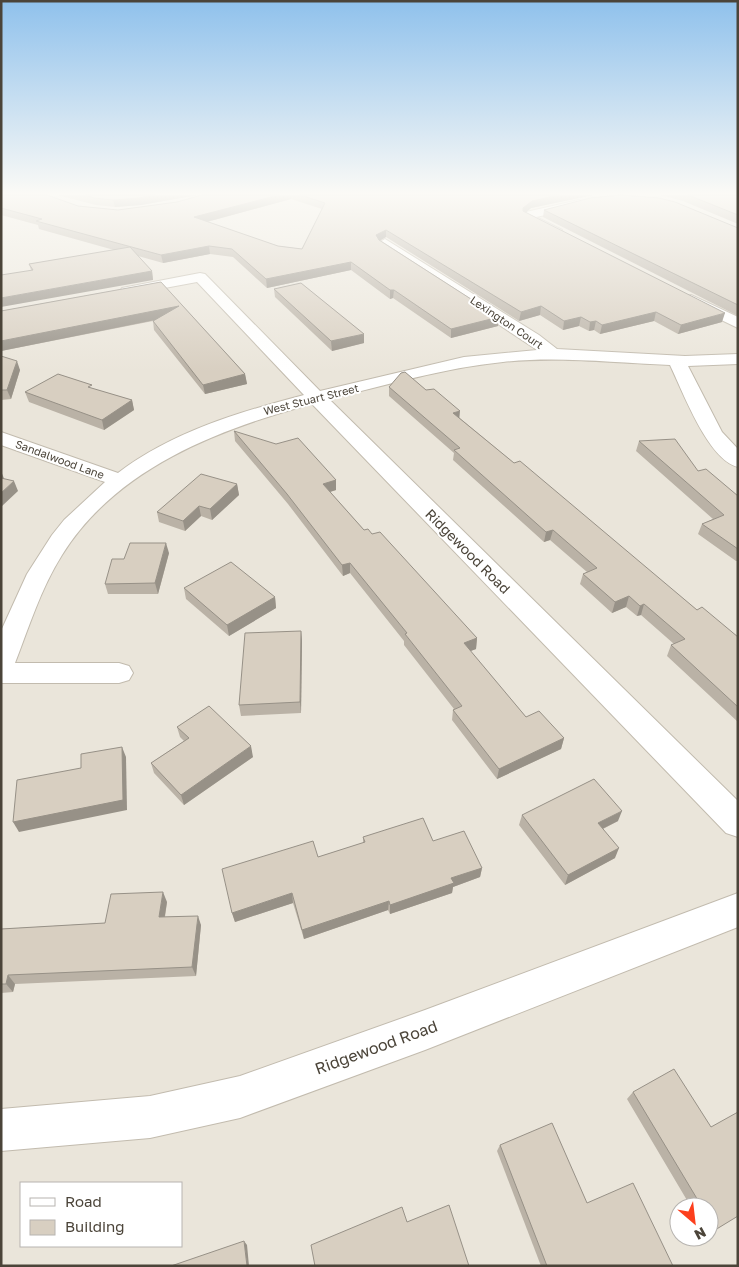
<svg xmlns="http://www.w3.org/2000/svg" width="739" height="1267" font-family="'Golos Text',sans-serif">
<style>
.residential{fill:#eae5da;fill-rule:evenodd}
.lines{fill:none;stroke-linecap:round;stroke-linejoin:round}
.minor-casing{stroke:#c2bbae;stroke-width:2}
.minor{fill:#fff;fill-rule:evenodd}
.wall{fill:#bab2a6;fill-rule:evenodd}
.shaded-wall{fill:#979187}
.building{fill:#d8cfc1;stroke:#979187}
.labels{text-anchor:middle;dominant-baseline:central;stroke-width:4;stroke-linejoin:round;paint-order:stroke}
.far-street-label{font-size:11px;fill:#4b4439;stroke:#fff}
.street-label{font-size:14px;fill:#4b4439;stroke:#fff}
.near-street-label{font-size:16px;fill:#4b4439;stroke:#fff}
</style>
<rect width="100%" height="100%" fill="#f6f3ec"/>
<path class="residential" d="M1 195H738V1266H1ZM21 1183H181V1246H21ZM679 1207H709V1237H679Z"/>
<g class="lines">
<defs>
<g id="minor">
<path d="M579 200 585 204 583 207 536 217 562 230 563 233 562 236C550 239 529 226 523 217L526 212Z"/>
<path d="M385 239 539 335 557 349 685 356 738 354V364L688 366 722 432 738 449V467C708 460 683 392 670 365 614 363 559 356 503 362 444 368 386 385 329 399L738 801V837L726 833 312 404C219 429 116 468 62 555 41 588 29 627 15 663H119L129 666 133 673 129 680 119 683H1V631L27 574 52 535 64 520 105 482 1 445V432L118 473C172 432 239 412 304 395L197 282 127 295 120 291 122 288 200 273 205 274 320 391 464 357 537 350 380 246 378 243Z"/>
<path d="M691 295 738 317V328L686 303 683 300 686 297Z"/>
<path d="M738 893V927L425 1050 240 1118 150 1138 1 1151V1109L150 1096 240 1076 425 1010Z"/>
</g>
</defs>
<use href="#minor" class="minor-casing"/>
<use href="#minor" class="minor"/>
</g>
<g class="wall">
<path d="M1 195 78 206 118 210 177 202 202 195H593L531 208 526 212 722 322 678 334 654 321 600 334 594 330 589 331 579 326 563 330 540 315 519 321 386 237 380 240 499 317 498 326 451 338 393 298 390 299 351 270 267 288 233 257 210 254 163 263 138 256 152 271 153 280 31 270 29 264 114 250 39 229 38 225 1 215ZM291 199 322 209 302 249 278 246 207 222Z"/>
<path d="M57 195H197L141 205 115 207 96 205Z"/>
<path d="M660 195H738V224L683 201Z"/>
<path d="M544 210 738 228V316L543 217Z"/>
<path d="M161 282 245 374 247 384 205 394 154 330 153 321 1 351V311Z"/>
<path d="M274 289 364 343 332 351 275 297Z"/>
<path d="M1 356 20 370 11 399 1 400Z"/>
<path d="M389 387 426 390 514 463 697 610 738 637V722L667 656 671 645 674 644 641 615 637 616 626 607 612 613 580 584 583 574 587 572 550 540 544 542 453 460 454 453 389 396Z"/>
<path d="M93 389 132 400 134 410 104 430 29 402 25 392Z"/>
<path d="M234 431 336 480V490L330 492 364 530 372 534 477 638 476 649 470 651 526 717 564 738 561 749 497 779 452 720 453 710 454 709 404 645V641L350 573 343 576 288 504 235 441Z"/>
<path d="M639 441 698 471 738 496V561H736L698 534 702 524 713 519 636 451Z"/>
<path d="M237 484 239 495 212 520 201 516 185 531 159 522 157 512Z"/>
<path d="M169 553 158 594H108L105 584 124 559Z"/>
<path d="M184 588 275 597 276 608 229 636 186 599Z"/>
<path d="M301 631 302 641 301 713 241 716 239 705Z"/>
<path d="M177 727 253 757 184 805 154 773 151 763 184 741 180 737Z"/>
<path d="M522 815 618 821 603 829 615 858 565 885 519 825Z"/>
<path d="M363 837 433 841 482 868 480 877 453 887 452 893 390 914 388 910 304 939 293 903 235 922 232 913 318 857 363 843Z"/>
<path d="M167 902 165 917 201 925 196 976 15 984 13 992 1 993V929L105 923Z"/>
<path d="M633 1092 738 1216 709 1233V1207H691L627 1099Z"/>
<path d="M500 1145 587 1203 673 1266H541L497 1151Z"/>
</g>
<g class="shaded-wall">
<path d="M155 195H197L141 205 115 207 113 200Z"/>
<path d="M279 195H291V199L195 225 194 217Z"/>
<path d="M559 195H593L531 208 522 216 523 208 532 201Z"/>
<path d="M386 230V237L376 243V235Z"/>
<path d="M209 246 210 254 163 263 161 255Z"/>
<path d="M351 262V270L267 288 266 279Z"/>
<path d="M152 271 153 280 1 307V298Z"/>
<path d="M390 290H394L393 298 390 299Z"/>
<path d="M179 306 180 315 1 351V341Z"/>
<path d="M541 306 540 315 519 321 521 312Z"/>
<path d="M656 312 654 321 600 334 602 325Z"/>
<path d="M725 313 722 322 678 334 681 325Z"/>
<path d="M499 317 498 326 451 338V329Z"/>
<path d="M581 317 579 326 563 330 564 321Z"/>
<path d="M596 321 594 330 589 331 590 322Z"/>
<path d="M364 334V343L332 351 331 341Z"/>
<path d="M17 361 20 370 11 399 7 390Z"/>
<path d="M245 374 247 384 205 394 203 385Z"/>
<path d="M132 400 134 410 104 430 102 420Z"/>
<path d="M460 411 459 421 453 413Z"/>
<path d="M1 471 5 481 1 484Z"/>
<path d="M336 480V490L323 494V484Z"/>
<path d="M14 481 18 491 1 507V493Z"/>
<path d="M237 484 239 495 212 520 210 509Z"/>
<path d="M199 506 201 516 185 531 183 521Z"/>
<path d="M553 530 550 540 544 542 546 532Z"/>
<path d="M166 543 169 553 158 594 155 583Z"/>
<path d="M350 563V573L343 576 342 565Z"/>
<path d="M629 596 626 607 612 613 615 602Z"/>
<path d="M275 597 276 608 229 636 227 625Z"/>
<path d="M644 604 641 615 637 616 640 606Z"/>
<path d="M301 631 302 641 301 713 300 702Z"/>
<path d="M477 638 476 649 463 654 464 643Z"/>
<path d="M564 738 561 749 497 779 499 769Z"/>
<path d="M251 746 253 757 184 805 181 795Z"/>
<path d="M122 747 126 757 127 810 19 832 13 822Z"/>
<path d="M622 811 618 821 594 833 598 823Z"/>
<path d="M619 848 615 858 565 885 568 875Z"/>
<path d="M482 868 480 877 453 887 452 893 390 914V905L451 878Z"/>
<path d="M163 892 167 902 163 927 159 917Z"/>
<path d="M292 893 293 903 235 922 232 913Z"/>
<path d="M389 901 388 910 304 939 302 930Z"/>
<path d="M198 916 201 925 196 976 192 967Z"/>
<path d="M8 975 15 984 13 992 6 984Z"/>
<path d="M244 1241 247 1245 249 1266H247Z"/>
</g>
<g class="building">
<path d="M1 195H47L78 206 118 210 177 202 202 195H279L194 217 278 246 302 249 325 203 300 195H559L532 201 523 208V211L725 313 681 325 656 312 602 325 596 321 590 322 581 317 564 321 541 306 521 312 386 230 376 235 379 240 499 317 451 329 394 290H390L351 262 266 279 232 249 209 246 161 255 36 221 42 219 1 208Z"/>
<path d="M85 195H155L139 198 113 200 94 198Z"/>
<path d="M621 195 659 198 675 202 738 228V305L544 210 590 198Z"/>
<path d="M688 195H738V215Z"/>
<path d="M130 247 152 271 1 298V275L33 270 29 264Z"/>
<path d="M161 282 245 374 203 385 153 321 179 306 1 341V311Z"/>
<path d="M301 283 364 334 331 341 274 289Z"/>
<path d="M1 356 17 361 7 390H1Z"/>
<path d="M405 372 426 390 434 389 460 411 453 413 514 463 520 461 697 610 702 607 738 637V707L671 645 685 639 644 604 640 606 629 596 615 602 583 574 597 568 553 530 546 532 454 450 460 448 389 387 401 373Z"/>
<path d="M58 374 92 385 88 387 132 400 102 420 25 392Z"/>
<path d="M234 431 276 444 298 438 336 480 323 484 364 530 368 529 372 534 380 532 477 638 464 643 526 717 539 711 564 738 499 769 453 710 462 706 405 634 407 633 350 563 342 565 287 494Z"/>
<path d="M675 439 698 471 706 469 738 496V549L702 524 724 515 639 441Z"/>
<path d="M201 474 237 484 210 509 199 506 183 521 157 512Z"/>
<path d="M1 478 14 481 1 493Z"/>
<path d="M130 543H166L155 583 105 584 112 559H124Z"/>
<path d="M231 562 275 597 227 625 184 588Z"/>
<path d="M301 631 300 702 239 705 245 633Z"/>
<path d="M209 706 251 746 181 795 151 763 189 738 177 727Z"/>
<path d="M122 747 123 800 13 822 17 780 81 768V754Z"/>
<path d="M594 779 622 811 598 823 619 848 568 875 522 815Z"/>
<path d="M423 818 433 841 464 831 482 868 451 878 454 883 390 905 389 901 302 930 292 893 232 913 222 869 313 841 318 857 365 842 363 837Z"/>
<path d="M163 892 159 917 198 916 192 967 8 975 6 984H1V929L105 923 111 894Z"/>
<path d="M674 1069 711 1127 738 1112V1216L715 1230 709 1219V1207H702L633 1092Z"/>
<path d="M552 1123 587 1203 633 1183 673 1266H547L500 1145Z"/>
<path d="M449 1205 469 1266H315L311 1245 402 1207 407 1222Z"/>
<path d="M244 1241 247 1266H171Z"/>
</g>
<linearGradient id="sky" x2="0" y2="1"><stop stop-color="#8fc1ec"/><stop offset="0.52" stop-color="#fbfaf6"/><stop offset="1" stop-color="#fbfaf6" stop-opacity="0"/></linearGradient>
<rect width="739" height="372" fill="url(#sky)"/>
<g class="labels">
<g class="far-street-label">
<text transform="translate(507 322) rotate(34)">Lexington Court</text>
<text transform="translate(311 399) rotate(-14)">West Stuart Street</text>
<text transform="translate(60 459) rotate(20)">Sandalwood Lane</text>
</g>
<g class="street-label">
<text transform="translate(468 551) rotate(45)">Ridgewood Road</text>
</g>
<g class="near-street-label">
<text transform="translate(376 1047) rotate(-20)">Ridgewood Road</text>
</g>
</g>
<rect width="739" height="1267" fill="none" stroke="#4b4439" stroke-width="5"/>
<rect x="20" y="1182" width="162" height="65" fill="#ffffff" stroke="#b7b4b0"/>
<rect x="30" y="1198" width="25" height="8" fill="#ffffff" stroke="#b7b4b0"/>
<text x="65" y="1207" font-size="15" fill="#4b4439">Road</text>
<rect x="30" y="1220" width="25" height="15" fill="#d8cfc1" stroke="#b7b4b0"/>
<text x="65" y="1232" font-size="15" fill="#4b4439">Building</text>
<g transform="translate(694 1222) rotate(152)"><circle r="24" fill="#ffffff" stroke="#b7b4b0"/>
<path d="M0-4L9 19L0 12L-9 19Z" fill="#fc3f1d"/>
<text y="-8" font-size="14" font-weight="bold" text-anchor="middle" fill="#4b4439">N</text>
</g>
</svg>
